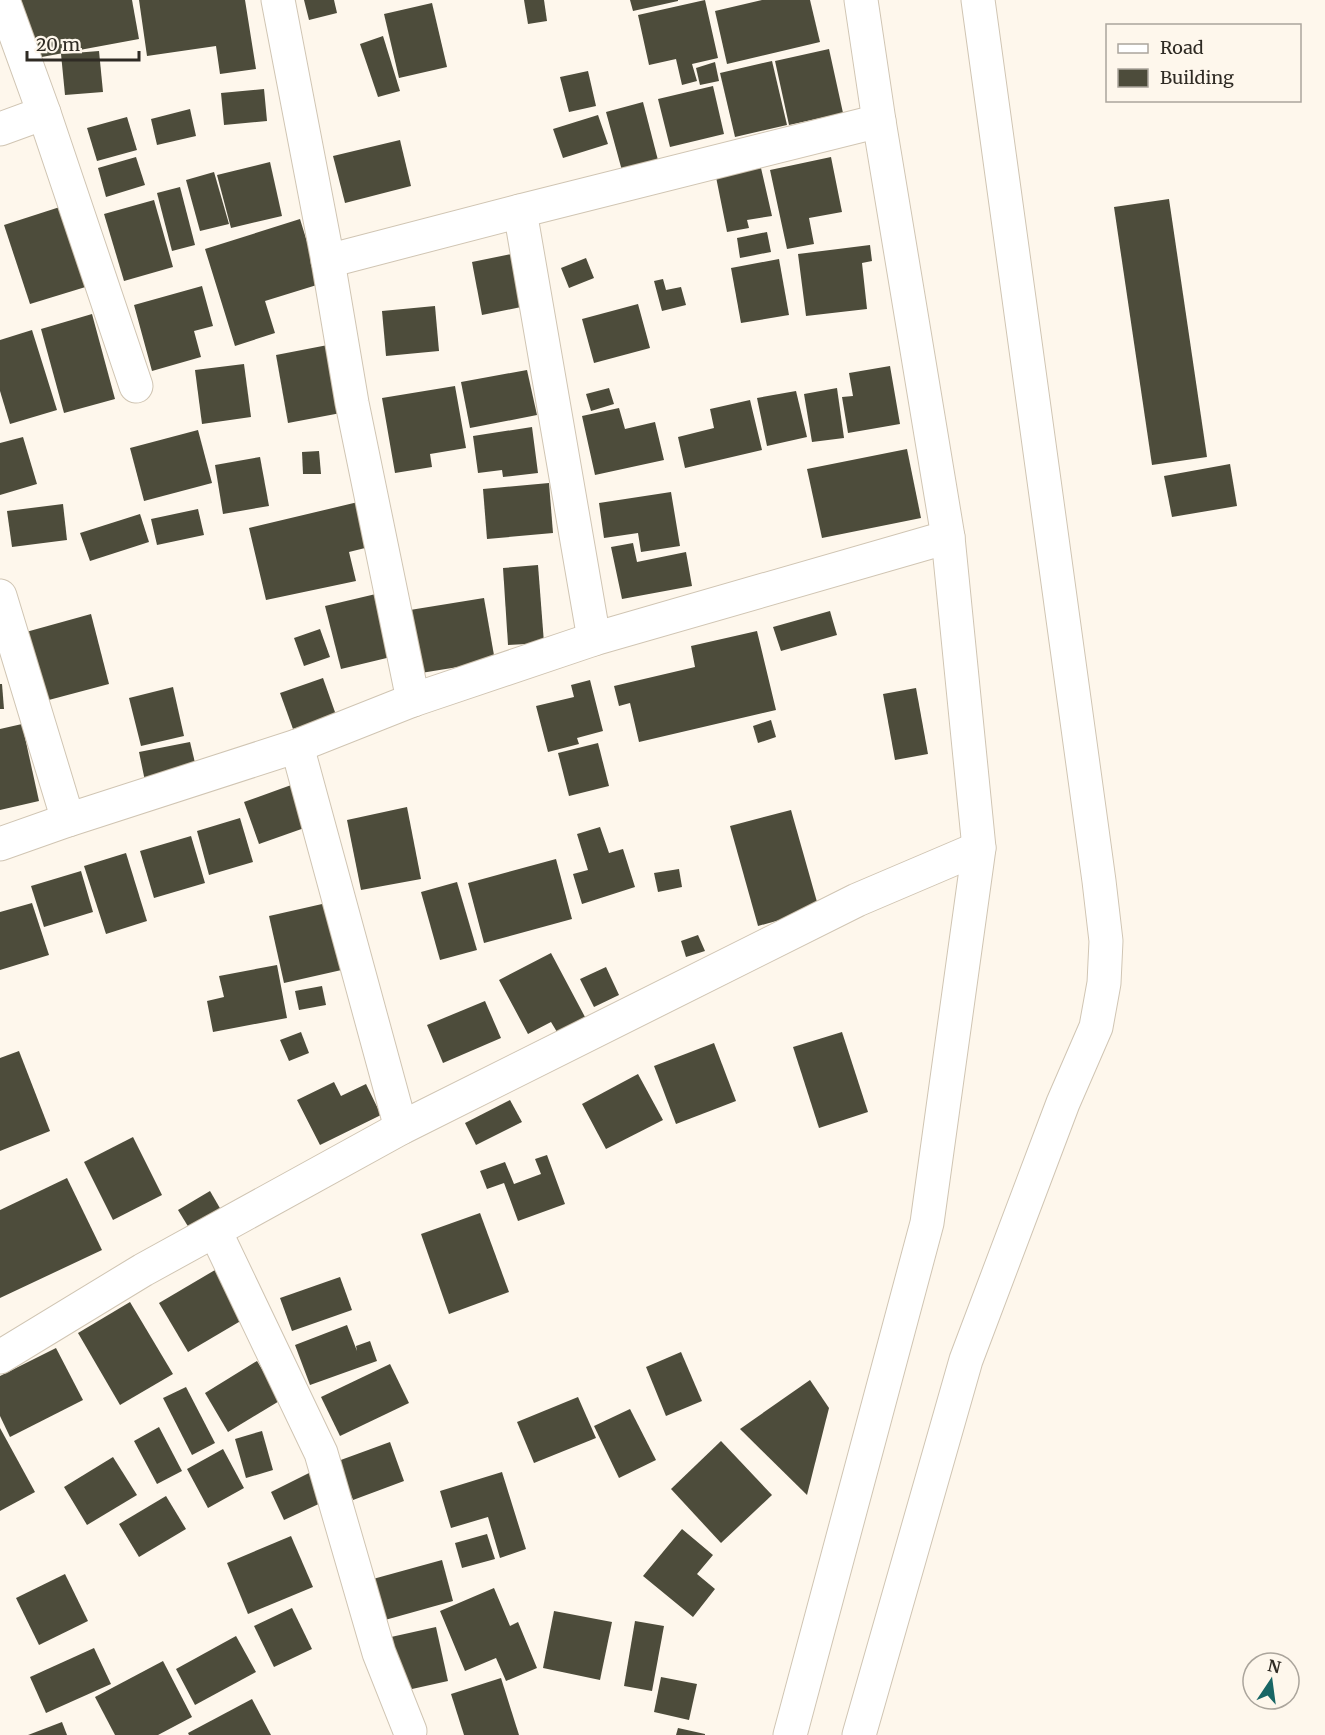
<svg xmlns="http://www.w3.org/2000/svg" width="1325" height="1735" font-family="Merriweather,serif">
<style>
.building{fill:#4d4c3b}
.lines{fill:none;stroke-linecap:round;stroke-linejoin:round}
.minor-casing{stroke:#d0c5b3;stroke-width:35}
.minor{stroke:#fff;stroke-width:33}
</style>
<rect width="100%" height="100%" fill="#fef7ec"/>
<g class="building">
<path d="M21 0H132L139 39 31 59Z"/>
<path d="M139 0H245L256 69 220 74 216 46 147 56Z"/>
<path d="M304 0H334L337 13 309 20Z"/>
<path d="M524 0H544L547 21 528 24Z"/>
<path d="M630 0H678V1L633 11Z"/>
<path d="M705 0 718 58 692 64 697 81 682 85 676 59 649 65 638 15Z"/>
<path d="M762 0H810L820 42 727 64 715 11Z"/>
<path d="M432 3 447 67 399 78 384 14Z"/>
<path d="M383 36 400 91 378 97 360 44Z"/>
<path d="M829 49 843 113 789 125 775 61Z"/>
<path d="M99 51 103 92 65 95 61 54Z"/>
<path d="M772 61 787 125 735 137 720 73Z"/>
<path d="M715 62 719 81 700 85 696 68Z"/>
<path d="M588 71 596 106 569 112 560 77Z"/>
<path d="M713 86 724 134 670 147 658 99Z"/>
<path d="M264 89 267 121 224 125 221 93Z"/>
<path d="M643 102 660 168 624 178 606 112Z"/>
<path d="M190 109 196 136 157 145 151 119Z"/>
<path d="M598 115 608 144 563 158 553 129Z"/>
<path d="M127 117 137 150 97 161 87 128Z"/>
<path d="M400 140 411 186 345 203 333 156Z"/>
<path d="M136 157 145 185 106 197 98 168Z"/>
<path d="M831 157 842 212 809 218 814 244 787 249 770 170Z"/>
<path d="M270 162 282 216 231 228 217 175Z"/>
<path d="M761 168 772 216 747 220 749 228 727 232 716 177Z"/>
<path d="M214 172 229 224 200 231 186 180Z"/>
<path d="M180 187 195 245 172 251 157 193Z"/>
<path d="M1169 199 1207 457 1152 465 1114 207Z"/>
<path d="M154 200 173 267 124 281 104 214Z"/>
<path d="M66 205 92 285 30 304 4 225Z"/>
<path d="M300 219 320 284 265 301 275 333 235 346 205 249Z"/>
<path d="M767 232 771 252 740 258 737 238Z"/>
<path d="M870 245 872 261 862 263 867 309 806 316 798 254Z"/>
<path d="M516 253 526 306 482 315 472 262Z"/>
<path d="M586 258 594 278 569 288 561 268Z"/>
<path d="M779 259 789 315 741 323 731 268Z"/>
<path d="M663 279 666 290 681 287 686 305 662 311 654 281Z"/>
<path d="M202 286 213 326 194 331 201 357 152 371 134 305Z"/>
<path d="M638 304 650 348 594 363 582 319Z"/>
<path d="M435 306 439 351 386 356 382 311Z"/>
<path d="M92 314 115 399 64 413 41 329Z"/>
<path d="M32 330 57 410 10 424 0 391V340Z"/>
<path d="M333 344 346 412 288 423 276 355Z"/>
<path d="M244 364 251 417 202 424 195 370Z"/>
<path d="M890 366 900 424 848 433 842 397 853 396 849 373Z"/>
<path d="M527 370 537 415 470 428 461 382Z"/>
<path d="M455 386 466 448 430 454 432 467 395 473 382 398Z"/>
<path d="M609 388 614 404 591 411 586 394Z"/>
<path d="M837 388 844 438 812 442 804 394Z"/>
<path d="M796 391 807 437 767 446 757 398Z"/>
<path d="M750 400 762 450 685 468 678 437 714 428 710 409Z"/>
<path d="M619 408 625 429 655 422 664 460 595 475 582 416Z"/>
<path d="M532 427 538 473 503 477 502 470 478 473 473 436Z"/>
<path d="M198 430 212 483 144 501 130 448Z"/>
<path d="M23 437 37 484 0 495V443Z"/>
<path d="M907 449 921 518 822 538 807 469Z"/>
<path d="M319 451 321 474H303L302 452Z"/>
<path d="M260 457 269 506 223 514 215 465Z"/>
<path d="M1230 464 1237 506 1172 517 1164 476Z"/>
<path d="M549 483 553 533 487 539 483 489Z"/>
<path d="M671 492 680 546 641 552 638 533 604 538 599 503Z"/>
<path d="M358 502 369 547 349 552 356 581 266 600 249 528Z"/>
<path d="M63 504 67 540 12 547 7 511Z"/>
<path d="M198 509 204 535 157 545 151 519Z"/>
<path d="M140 514 149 542 90 561 80 533Z"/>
<path d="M633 543 637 562 686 552 692 586 622 599 611 547Z"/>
<path d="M538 565 544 643 508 645 503 568Z"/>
<path d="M380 593 395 656 341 669 325 606Z"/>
<path d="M484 598 495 661 421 673 410 610Z"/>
<path d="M830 611 837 635 781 651 773 627Z"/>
<path d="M91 614 109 684 45 701 26 632Z"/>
<path d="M320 629 330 657 304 666 294 638Z"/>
<path d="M757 631 776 710 639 742 630 703 619 706 614 686 695 667 691 646Z"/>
<path d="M323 678 336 715 293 729 280 693Z"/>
<path d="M590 680 603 731 577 738 579 744 548 752 536 706 574 697 571 685Z"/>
<path d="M0 684H2L4 709H0Z"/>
<path d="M173 687 184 736 141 746 129 698Z"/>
<path d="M916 688 928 754 895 760 883 694Z"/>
<path d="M771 720 776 737 758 743 753 726Z"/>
<path d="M22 724 39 801 0 810V729Z"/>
<path d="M190 742 197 771 145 781 139 752Z"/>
<path d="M598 743 609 786 569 796 558 753Z"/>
<path d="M294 784 310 826 259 844 244 802Z"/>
<path d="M407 807 421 879 361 890 347 820Z"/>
<path d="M791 810 819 909 758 926 730 826Z"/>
<path d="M240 818 253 862 209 875 197 831Z"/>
<path d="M600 827 609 853 623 849 635 887 582 904 573 874 588 870 577 834Z"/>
<path d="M191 836 205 883 154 898 140 851Z"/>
<path d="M126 853 147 921 106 934 84 866Z"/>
<path d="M556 859 572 919 484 943 468 883Z"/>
<path d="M679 869 682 887 658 892 654 873Z"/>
<path d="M81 871 93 912 44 927 31 886Z"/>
<path d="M457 882 477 950 440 960 421 892Z"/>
<path d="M331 902 346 969 284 983 269 916Z"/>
<path d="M32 903 49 955 0 970V912Z"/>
<path d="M698 935 705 951 686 957 681 941Z"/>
<path d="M551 953 585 1017 557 1032 551 1022 528 1034 499 980Z"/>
<path d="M277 965 287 1018 213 1032 207 1001 224 997 219 976Z"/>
<path d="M606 967 619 995 594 1007 580 979Z"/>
<path d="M322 986 326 1005 299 1010 295 991Z"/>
<path d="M485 1001 501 1038 443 1063 427 1025Z"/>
<path d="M301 1032 309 1053 289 1061 280 1040Z"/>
<path d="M842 1032 868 1112 819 1128 793 1047Z"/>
<path d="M714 1043 736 1101 676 1124 654 1066Z"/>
<path d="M19 1051 50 1131 0 1151V1058Z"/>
<path d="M638 1074 663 1120 606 1149 582 1104Z"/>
<path d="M334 1082 341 1096 366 1084 381 1115 320 1145 297 1100Z"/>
<path d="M510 1100 522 1122 476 1145 465 1123Z"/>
<path d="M133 1137 162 1195 113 1220 84 1162Z"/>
<path d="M547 1155 565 1204 518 1221 504 1183 487 1189 480 1171 505 1162 514 1184 541 1174 535 1159Z"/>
<path d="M67 1178 102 1250 0 1298V1210Z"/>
<path d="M210 1191 228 1222 197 1241 178 1210Z"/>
<path d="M480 1213 509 1292 449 1314 421 1234Z"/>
<path d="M215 1270 244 1319 188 1352 159 1303Z"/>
<path d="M340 1277 352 1310 292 1331 280 1298Z"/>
<path d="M130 1302 173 1374 120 1405 78 1333Z"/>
<path d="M347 1325 357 1351 356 1346 370 1341 377 1361 310 1385 295 1345Z"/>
<path d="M56 1348 83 1400 10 1437 0 1416V1376Z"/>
<path d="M681 1352 702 1401 666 1416 646 1367Z"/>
<path d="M257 1361 281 1400 228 1432 205 1393Z"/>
<path d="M390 1364 409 1403 340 1436 321 1397Z"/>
<path d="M810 1380 829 1408 807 1495 740 1429Z"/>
<path d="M186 1387 215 1443 192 1455 163 1398Z"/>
<path d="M578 1397 596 1438 534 1463 517 1422Z"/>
<path d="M630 1409 656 1460 619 1478 594 1426Z"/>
<path d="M159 1427 182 1471 157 1484 134 1441Z"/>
<path d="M0 1428 35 1492 0 1511Z"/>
<path d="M262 1431 273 1470 246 1478 235 1439Z"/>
<path d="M721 1441 772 1495 721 1543 671 1489Z"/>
<path d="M390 1442 404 1481 353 1500 338 1461Z"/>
<path d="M223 1449 244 1488 208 1508 187 1469Z"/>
<path d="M113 1457 137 1495 87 1525 64 1487Z"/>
<path d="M502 1472 526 1549 500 1558 488 1517 451 1528 440 1491Z"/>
<path d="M309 1473 323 1502 284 1520 271 1492Z"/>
<path d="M166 1496 186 1529 139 1557 119 1524Z"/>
<path d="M682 1529 713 1555 697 1574 715 1589 693 1617 643 1576Z"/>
<path d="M487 1534 495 1559 462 1568 455 1543Z"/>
<path d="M291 1536 313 1587 248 1614 227 1563Z"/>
<path d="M442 1560 453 1601 385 1620 373 1579Z"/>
<path d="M65 1574 88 1621 39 1645 16 1598Z"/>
<path d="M494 1588 510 1626 518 1622 537 1668 506 1681 496 1658 465 1671 440 1611Z"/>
<path d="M292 1608 312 1649 274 1667 254 1626Z"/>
<path d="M554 1611 612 1622 600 1680 543 1668Z"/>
<path d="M635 1621 664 1626 652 1691 624 1686Z"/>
<path d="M436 1627 448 1681 403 1691 391 1637Z"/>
<path d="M236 1636 256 1672 195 1705 176 1669Z"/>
<path d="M94 1648 111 1684 46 1713 30 1677Z"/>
<path d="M163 1661 192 1717 158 1735H115L95 1697Z"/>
<path d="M661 1677 697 1684 689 1720 654 1712Z"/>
<path d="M501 1678 519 1735H464L451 1694Z"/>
<path d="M252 1699 271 1735H189L188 1733Z"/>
<path d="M62 1722 67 1735H28Z"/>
<path d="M678 1728 705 1734V1735H676Z"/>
</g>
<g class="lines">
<defs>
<g id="minor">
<path d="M3 0 44 113 136 386"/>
<path d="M278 0 328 261 352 403 413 700"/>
<path d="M0 129 44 113"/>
<path d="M520 211 594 639"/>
<path d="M328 261 520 211 879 121"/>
<path d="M0 596 68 820"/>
<path d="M297 746 401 1128"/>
<path d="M0 844 68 820 297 746 413 700 594 639 948 537"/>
<path d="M215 1231 321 1453 379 1653 410 1731"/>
<path d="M0 1357 143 1270 401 1128 857 900 979 848"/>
<path d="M790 1735 927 1223 979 848 948 537 879 121 861 0"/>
<path d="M859 1735 966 1360 1063 1103 1096 1027 1104 983 1106 941 1099 881 978 0"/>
</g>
</defs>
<use href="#minor" class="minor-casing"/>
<use href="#minor" class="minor"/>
</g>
<rect x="1106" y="24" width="195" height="78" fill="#fef7ec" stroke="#aba59c" stroke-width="1.5"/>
<rect x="1118" y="44" width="30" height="9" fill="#ffffff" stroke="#aba59c" stroke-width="1.5"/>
<text x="1160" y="54" font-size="18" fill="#2f2b24">Road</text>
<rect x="1118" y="69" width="30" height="18" fill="#4d4c3b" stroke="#aba59c" stroke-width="1.5"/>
<text x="1160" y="84" font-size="18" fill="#2f2b24">Building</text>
<g transform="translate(1271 1681) rotate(13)"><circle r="28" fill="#fef7ec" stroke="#aba59c" stroke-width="1.5"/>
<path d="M0-4.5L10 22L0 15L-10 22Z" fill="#186665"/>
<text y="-9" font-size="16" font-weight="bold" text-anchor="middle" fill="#2f2b24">N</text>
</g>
<path d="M27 51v9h112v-9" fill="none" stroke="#2f2b24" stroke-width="3"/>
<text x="36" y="51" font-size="18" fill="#2f2b24" stroke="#fef7ec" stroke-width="4.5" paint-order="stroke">20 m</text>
</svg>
